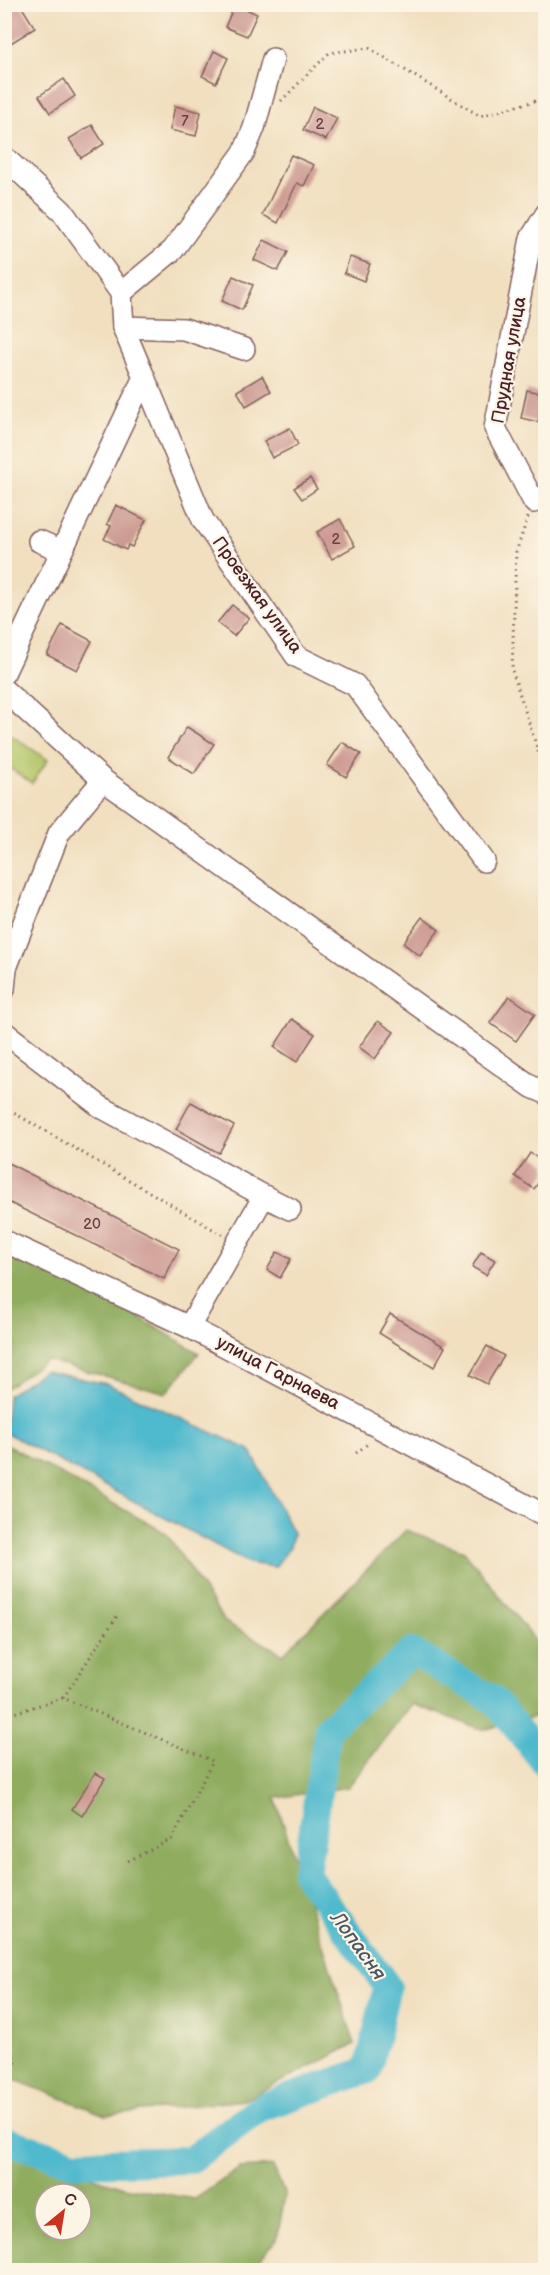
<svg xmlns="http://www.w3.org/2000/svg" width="550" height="2275" font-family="'Balsamiq Sans',sans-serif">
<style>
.green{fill:#b4c76a;stroke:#7f734a;stroke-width:1.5}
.forest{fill:#8fac5e;stroke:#6c6644;stroke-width:1.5;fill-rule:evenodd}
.water{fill:#50b9cd;stroke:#4d6c7c;stroke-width:1.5}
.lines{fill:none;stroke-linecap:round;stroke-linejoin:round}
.river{stroke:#50b9cd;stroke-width:28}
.building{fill:#cc9891}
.minor-casing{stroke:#84625f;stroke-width:24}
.path{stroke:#84625f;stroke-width:3;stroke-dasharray:1.5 4.5;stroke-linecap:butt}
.minor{stroke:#fff;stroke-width:21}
.labels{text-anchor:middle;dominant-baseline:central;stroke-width:4.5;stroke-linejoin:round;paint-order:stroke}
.number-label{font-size:15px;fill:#6a3d44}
.street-label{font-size:18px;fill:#4a1f2b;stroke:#fcf5e5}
.water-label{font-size:20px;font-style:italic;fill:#4c5564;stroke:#fcf5e5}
</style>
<rect width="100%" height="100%" fill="#fcf5e5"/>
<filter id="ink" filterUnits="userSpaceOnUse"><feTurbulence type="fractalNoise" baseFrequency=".0167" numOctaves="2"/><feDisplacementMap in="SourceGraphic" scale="12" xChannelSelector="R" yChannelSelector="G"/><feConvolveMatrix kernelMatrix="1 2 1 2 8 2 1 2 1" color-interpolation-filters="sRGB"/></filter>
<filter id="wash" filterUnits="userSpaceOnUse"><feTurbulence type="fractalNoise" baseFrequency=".008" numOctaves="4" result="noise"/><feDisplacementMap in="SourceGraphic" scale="24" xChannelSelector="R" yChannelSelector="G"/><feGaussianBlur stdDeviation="1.35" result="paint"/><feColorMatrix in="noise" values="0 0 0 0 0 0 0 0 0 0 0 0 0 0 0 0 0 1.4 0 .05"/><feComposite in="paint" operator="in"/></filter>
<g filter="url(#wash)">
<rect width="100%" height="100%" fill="#f1dfbf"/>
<path class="green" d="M5 731 48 760 32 783 5 765Z"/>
<g class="forest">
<path d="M5 1253 110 1300 199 1353 166 1393 46 1360 5 1389Z"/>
<path d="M4 1443 166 1533 225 1622 283 1654 406 1530 464 1551 545 1653V1714L483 1730 412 1704 348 1787 275 1798 355 2044 244 2100 105 2115 5 2076Z"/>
<path d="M5 2149 124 2187 195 2199 240 2168 273 2166 285 2195 277 2239 251 2270H5ZM45 2194H81V2230H45Z"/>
</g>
<path class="water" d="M44 1371 107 1384 250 1450 293 1533 290 1547 275 1567 249 1563 5 1432 8 1395Z"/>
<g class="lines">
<path class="river" d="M4 2140 75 2163 190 2160 262 2107 368 2070 387 1986 306 1874 328 1728 412 1652 494 1700 546 1764"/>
</g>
<g id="blocks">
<g class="building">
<path d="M4 4H20L35 28 11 43 4 33Z"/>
<path d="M235 4 257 14 247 36 225 27Z"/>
<path d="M214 51 228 58 216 83 202 76Z"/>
<path d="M64 79 75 96 50 113 39 96Z"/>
<path d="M175 106 201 112 196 136 170 130Z"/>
<path d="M313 107 337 118 326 140 303 130Z"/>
<path d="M92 125 104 144 81 158 69 139Z"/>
<path d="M291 155 314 165 304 186 297 183 278 223 263 215Z"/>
<path d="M264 240 288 252 278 271 254 260Z"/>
<path d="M350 257 370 264 364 281 344 273Z"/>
<path d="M233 276 253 285 242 310 222 301Z"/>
<path d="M262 376 271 391 246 406 237 391Z"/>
<path d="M527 390 545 394 538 422 521 418Z"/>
<path d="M290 428 298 445 272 458 264 441Z"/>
<path d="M310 478 317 489 302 499 294 488Z"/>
<path d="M116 505 146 520 132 547 128 545 126 550 104 539 111 526 107 524Z"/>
<path d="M340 519 355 546 332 559 317 532Z"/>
<path d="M232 605 249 618 234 636 217 623Z"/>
<path d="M62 625 92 641 77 670 47 655Z"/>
<path d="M187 727 214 744 194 774 168 757Z"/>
<path d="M342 742 361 754 346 777 327 765Z"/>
<path d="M422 917 439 930 420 956 403 943Z"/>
<path d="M509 996 535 1014 516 1041 490 1023Z"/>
<path d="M292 1019 315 1034 297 1062 274 1047Z"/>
<path d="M378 1021 394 1032 375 1059 359 1047Z"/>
<path d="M191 1102 234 1126 219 1153 176 1129Z"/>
<path d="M530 1153 546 1164V1172L534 1189 515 1176Z"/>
<path d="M4 1161 179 1249 164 1279 4 1200Z"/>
<path d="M277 1252 291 1259 280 1278 267 1270Z"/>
<path d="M481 1252 495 1260 486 1275 472 1267Z"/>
<path d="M390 1314 445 1347 434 1367 379 1333Z"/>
<path d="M487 1346 504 1356 487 1384 470 1375Z"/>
<path d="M95 1773 105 1778 82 1816 72 1809Z"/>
</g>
</g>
</g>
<g filter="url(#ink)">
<use href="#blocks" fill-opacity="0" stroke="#84625f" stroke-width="1.5"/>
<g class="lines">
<defs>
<g id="minor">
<path d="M4 157 62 211 121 293 123 327 144 377 4 673"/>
<path d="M546 214 531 238 495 428 534 502 546 495"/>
<path d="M121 293 173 250 244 152 254 128 273 59"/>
<path d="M123 327 184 329 244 349"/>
<path d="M144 377 203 520 296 656 355 685 484 861"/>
<path d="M39 541 60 550"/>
<path d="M4 690 103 780 532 1087 546 1093"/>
<path d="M4 989 6 968 59 833 103 780"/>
<path d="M4 1032 101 1107 264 1196 189 1327"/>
<path d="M264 1196 290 1209"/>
<path d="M4 1241 189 1327 546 1516"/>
</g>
</defs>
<use href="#minor" class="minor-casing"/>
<g class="path">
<path d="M281 101 329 53 369 48 480 116 546 98"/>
<path d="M528 517 516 552 512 670 546 776"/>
<path d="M4 1107 223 1235"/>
<path d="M356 1453 369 1443"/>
<path d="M63 1698 117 1616"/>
<path d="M4 1716 63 1698 213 1761 172 1839 128 1861"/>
<path d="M4 2028 16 2064"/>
</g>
<use href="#minor" class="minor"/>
</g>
</g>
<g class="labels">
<g class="number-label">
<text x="185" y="121">7</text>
<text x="320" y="124">2</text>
<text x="336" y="539">2</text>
<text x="92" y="1224">20</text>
</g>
<g class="street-label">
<text transform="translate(509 360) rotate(-80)">Прудная улица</text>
<text transform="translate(257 595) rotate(54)">Проезжая улица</text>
<text transform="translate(278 1373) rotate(28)">улица Гарнаева</text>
</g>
<g class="water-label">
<text transform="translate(358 1946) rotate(54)">Лопасня</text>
</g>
</g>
<rect width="550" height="2275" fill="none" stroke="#fcf5e5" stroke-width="24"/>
<g transform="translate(63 2212) rotate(30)"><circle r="28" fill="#fcf5e5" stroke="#b59f9b" stroke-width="1.5"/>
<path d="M0-4.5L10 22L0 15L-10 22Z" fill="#c8321e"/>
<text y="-9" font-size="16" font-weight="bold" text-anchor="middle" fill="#4a1f2b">С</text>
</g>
</svg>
